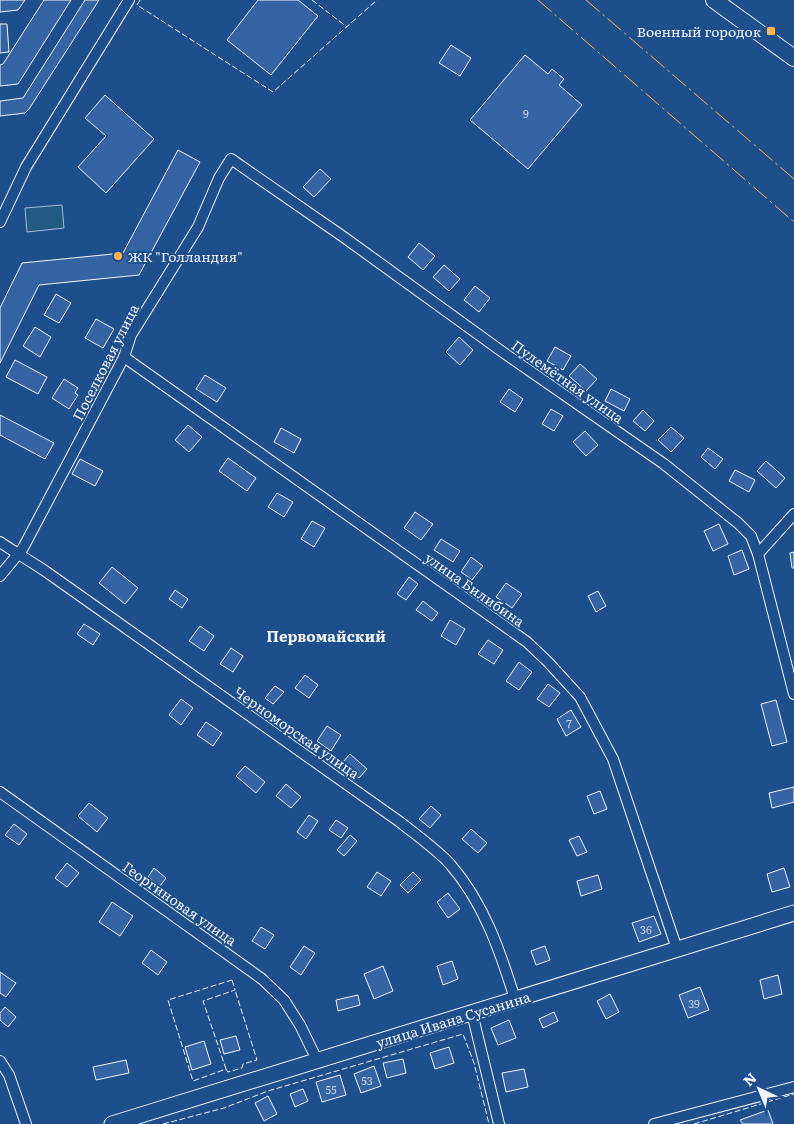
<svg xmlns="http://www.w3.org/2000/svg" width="794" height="1124" font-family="Literata,serif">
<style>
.green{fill:#245a82;stroke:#a8bbd7}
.building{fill:#3563a3;stroke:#f2f6ff}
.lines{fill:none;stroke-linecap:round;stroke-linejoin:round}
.street-casing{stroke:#f2f6ff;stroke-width:12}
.secondary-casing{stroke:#f2f6ff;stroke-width:17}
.primary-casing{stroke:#f2f6ff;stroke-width:18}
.street{stroke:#1f4e8c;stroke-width:10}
.secondary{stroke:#1f4e8c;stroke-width:15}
.primary{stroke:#1f4e8c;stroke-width:16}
.fence{stroke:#f2f6ff;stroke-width:1;stroke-dasharray:6 2.5;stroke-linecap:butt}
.power{stroke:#ffb74d;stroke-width:1;stroke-dasharray:18 4 2.5 4;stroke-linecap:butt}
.poi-dot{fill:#ffb74d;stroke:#1f4e8c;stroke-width:2}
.labels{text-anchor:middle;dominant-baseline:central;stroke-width:4;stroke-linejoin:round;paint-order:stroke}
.number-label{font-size:11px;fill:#c3d1e8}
.poi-label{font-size:14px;fill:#f2f6ff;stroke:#1f4e8c;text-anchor:end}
.street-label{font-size:14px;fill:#f2f6ff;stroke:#1f4e8c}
.neighbourhood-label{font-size:15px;font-weight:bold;fill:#f2f6ff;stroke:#1f4e8c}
</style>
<rect width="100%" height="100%" fill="#1f4e8c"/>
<path class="green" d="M62 205 64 228 27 232 25 208Z"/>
<g class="building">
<path d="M0 0H25L18 10 0 12Z"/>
<path d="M44 0H71L18 84 0 86V65L3 64Z"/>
<path d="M85 0H99L29 109 25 113 0 116V101L23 98Z"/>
<path d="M258 0H298L318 16 271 75 227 40Z"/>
<path d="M0 24H7L9 52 0 53Z"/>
<path d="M451 45 471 58 460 76 439 63Z"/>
<path d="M525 55 548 74 552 69 564 79 559 85 582 105 528 169 470 120Z"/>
<path d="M105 95 154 139 106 193 78 167 106 136 85 118Z"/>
<path d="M178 150 200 162 139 275 39 285 0 363V308L22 263 123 253Z"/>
<path d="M320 169 331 179 314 197 303 187Z"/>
<path d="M419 243 435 256 423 270 408 257Z"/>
<path d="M444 265 460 279 449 291 433 277Z"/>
<path d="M475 286 490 298 479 312 464 300Z"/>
<path d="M56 294 71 303 59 323 44 315Z"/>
<path d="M96 319 114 329 103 348 85 338Z"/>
<path d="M35 327 51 337 40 357 23 346Z"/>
<path d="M459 337 473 350 460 365 446 352Z"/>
<path d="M555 347 571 356 563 370 547 361Z"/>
<path d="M15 360 47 377 38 394 6 377Z"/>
<path d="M580 364 597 379 586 391 569 376Z"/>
<path d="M205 375 226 388 217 402 196 389Z"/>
<path d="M64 379 78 388 75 393 78 395 69 409 52 398Z"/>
<path d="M509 389 523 399 515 412 500 402Z"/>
<path d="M611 389 630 399 624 411 605 401Z"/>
<path d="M551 409 563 416 554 431 542 424Z"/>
<path d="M643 410 654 421 645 431 633 421Z"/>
<path d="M0 415 54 443 45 459 0 435Z"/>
<path d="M188 425 202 437 189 452 175 440Z"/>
<path d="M671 427 684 438 671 452 658 440Z"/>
<path d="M281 428 301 439 294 453 274 442Z"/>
<path d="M585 431 598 445 586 456 573 442Z"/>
<path d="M708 448 723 459 715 469 701 457Z"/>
<path d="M228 458 256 478 247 491 219 471Z"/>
<path d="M80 459 103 471 95 486 72 474Z"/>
<path d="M766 461 785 478 776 488 757 471Z"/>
<path d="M735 470 755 480 749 492 729 481Z"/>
<path d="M277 493 293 502 284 517 268 507Z"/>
<path d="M415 512 433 524 421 540 404 528Z"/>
<path d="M312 521 325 528 314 547 301 539Z"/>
<path d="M719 524 728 544 713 551 704 531Z"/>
<path d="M441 539 460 551 453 562 434 550Z"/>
<path d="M742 550 749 569 734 575 728 556Z"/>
<path d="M794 552V568H792L790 553Z"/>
<path d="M471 557 483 566 472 580 461 572Z"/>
<path d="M112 567 138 588 125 604 99 583Z"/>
<path d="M409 577 418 584 406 600 397 594Z"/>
<path d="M506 583 522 594 512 608 496 597Z"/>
<path d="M175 590 188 599 182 608 169 599Z"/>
<path d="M598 591 606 606 596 612 588 596Z"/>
<path d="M423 601 438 613 432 621 416 610Z"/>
<path d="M450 620 465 629 456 645 441 636Z"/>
<path d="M84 624 100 634 93 645 77 634Z"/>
<path d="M200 626 214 636 204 651 189 641Z"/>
<path d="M488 640 503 650 494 664 478 654Z"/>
<path d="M231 648 243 656 233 672 220 664Z"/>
<path d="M519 662 532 672 519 690 506 681Z"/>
<path d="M305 675 318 685 309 698 295 688Z"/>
<path d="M548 684 560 693 549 707 537 699Z"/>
<path d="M275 686 284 692 273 704 265 698Z"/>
<path d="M181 699 193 708 181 725 169 715Z"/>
<path d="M776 700 787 742 772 746 761 704Z"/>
<path d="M571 710 581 727 566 736 557 719Z"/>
<path d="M206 722 222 733 213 746 197 735Z"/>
<path d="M327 726 341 735 331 751 317 741Z"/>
<path d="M350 754 367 769 359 778 342 763Z"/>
<path d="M245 766 265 782 256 793 236 776Z"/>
<path d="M286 784 301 797 291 808 276 796Z"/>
<path d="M794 787V802L772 808 769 793Z"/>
<path d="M600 791 607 809 594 814 587 796Z"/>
<path d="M89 803 108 818 97 832 78 816Z"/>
<path d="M431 806 441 815 430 828 419 819Z"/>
<path d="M309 815 318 821 306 839 297 832Z"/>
<path d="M336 820 348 828 341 838 329 830Z"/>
<path d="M14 824 27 834 19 845 5 835Z"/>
<path d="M471 829 487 843 478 853 462 839Z"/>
<path d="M350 835 357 841 344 856 337 850Z"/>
<path d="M579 836 587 852 577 856 569 840Z"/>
<path d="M67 863 79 873 67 887 55 878Z"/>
<path d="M154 868 166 878 160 886 148 877Z"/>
<path d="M784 868 790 887 772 892 767 874Z"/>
<path d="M377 872 391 881 381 896 367 887Z"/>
<path d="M413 872 421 880 408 893 400 885Z"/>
<path d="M598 875 602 889 581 896 577 881Z"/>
<path d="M448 893 460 909 448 918 437 902Z"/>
<path d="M112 902 133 916 120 936 99 922Z"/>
<path d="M654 916 661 934 639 942 632 923Z"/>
<path d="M261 927 274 935 265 949 252 941Z"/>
<path d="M304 946 315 953 301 975 290 967Z"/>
<path d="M545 946 550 960 536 965 531 951Z"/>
<path d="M151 950 167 962 158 975 142 963Z"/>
<path d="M452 961 458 979 443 985 437 966Z"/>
<path d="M383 966 393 991 374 999 364 974Z"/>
<path d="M0 972 16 983 6 997 0 993Z"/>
<path d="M778 975 782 994 764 999 760 980Z"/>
<path d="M700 987 709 1010 688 1018 679 995Z"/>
<path d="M610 994 619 1012 606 1019 597 1001Z"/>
<path d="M358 995 360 1005 338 1011 336 1000Z"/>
<path d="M5 1007 16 1017 8 1027 0 1020V1013Z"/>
<path d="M554 1012 558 1021 543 1028 539 1019Z"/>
<path d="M509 1020 516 1038 498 1045 491 1028Z"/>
<path d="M236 1036 240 1050 224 1054 220 1040Z"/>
<path d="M204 1041 211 1064 192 1070 185 1047Z"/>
<path d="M449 1047 454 1063 435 1069 430 1053Z"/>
<path d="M403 1059 406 1073 387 1078 383 1063Z"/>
<path d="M126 1060 129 1073 96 1080 93 1067Z"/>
<path d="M374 1066 381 1086 361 1093 354 1074Z"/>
<path d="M524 1069 528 1087 506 1092 502 1073Z"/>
<path d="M340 1075 346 1095 322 1102 316 1082Z"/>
<path d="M303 1089 308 1101 295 1107 290 1094Z"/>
<path d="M268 1096 277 1114 264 1121 255 1103Z"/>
<path d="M768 1110 773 1124H743L740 1120Z"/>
</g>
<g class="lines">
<defs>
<g id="street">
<path d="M0 222 26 167 129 0"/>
<path d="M124 357 527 642 548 662 580 697 613 759 677 949"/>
<path d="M0 542C16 553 32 562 48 573L400 822C416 835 435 848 450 864 484 903 500 951 515 999"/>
<path d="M758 554 794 514"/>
<path d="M0 576 23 548 124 357 131 335 198 227 219 178 231 159 345 238 504 353 664 464 738 523 751 536 758 554 794 694"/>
<path d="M0 792 262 979 284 1000 300 1025 317 1060"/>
<path d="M472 1013 499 1124"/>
<path d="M0 1061 9 1075 26 1124"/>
<path d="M654 1124 794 1087"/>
</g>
<path id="secondary" d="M112 1124 794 913"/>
<path id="primary" d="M714 0 794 58"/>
</defs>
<use href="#street" class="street-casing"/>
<use href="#secondary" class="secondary-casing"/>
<use href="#primary" class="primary-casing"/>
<use href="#street" class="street"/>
<use href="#secondary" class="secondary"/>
<use href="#primary" class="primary"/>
<g class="fence">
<path d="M140 0 137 5 273 92 377 0"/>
<path d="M312 0 347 27"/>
<path d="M232 980 235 990 203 1001 226 1069 193 1081 168 1000Z"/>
<path d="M226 1069 228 1072 242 1068 243 1064 257 1060 235 990"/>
<path d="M163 1124 224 1108 268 1091 463 1034 474 1063 489 1124"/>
<path d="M694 1124 794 1094"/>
</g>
<g class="power">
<path d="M538 0 794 222"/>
<path d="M586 0 794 179"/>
</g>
</g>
<g class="poi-dot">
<rect x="766" y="26" width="10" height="10" rx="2.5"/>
<circle cx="118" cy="256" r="5"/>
</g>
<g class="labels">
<g class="number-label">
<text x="526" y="113">9</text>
<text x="569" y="723">7</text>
<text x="646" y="929">36</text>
<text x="694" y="1003">39</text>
<text x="367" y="1080">53</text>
<text x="331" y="1089">55</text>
</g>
<g class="poi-label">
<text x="761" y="31">Военный городок</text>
<text x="128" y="256" text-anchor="start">ЖК "Голландия"</text>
</g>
<g class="street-label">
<text transform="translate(105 362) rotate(-63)">Поселковая улица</text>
<text transform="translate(568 381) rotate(35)">Пулемётная улица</text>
<text transform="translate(475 589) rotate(35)">улица Билибина</text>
<text transform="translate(297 732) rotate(35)">Черноморская улица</text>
<text transform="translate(180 903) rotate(35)">Георгиновая улица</text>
<text transform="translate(453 1019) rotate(-17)">улица Ивана Сусанина</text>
</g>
<g class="neighbourhood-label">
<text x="326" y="635">Первомайский</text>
</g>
</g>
<g transform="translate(759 1089) rotate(316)" stroke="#1f4e8c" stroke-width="4" paint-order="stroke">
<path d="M0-4L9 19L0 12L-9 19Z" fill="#f2f6ff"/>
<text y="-8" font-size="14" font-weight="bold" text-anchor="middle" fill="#f2f6ff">N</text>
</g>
</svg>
